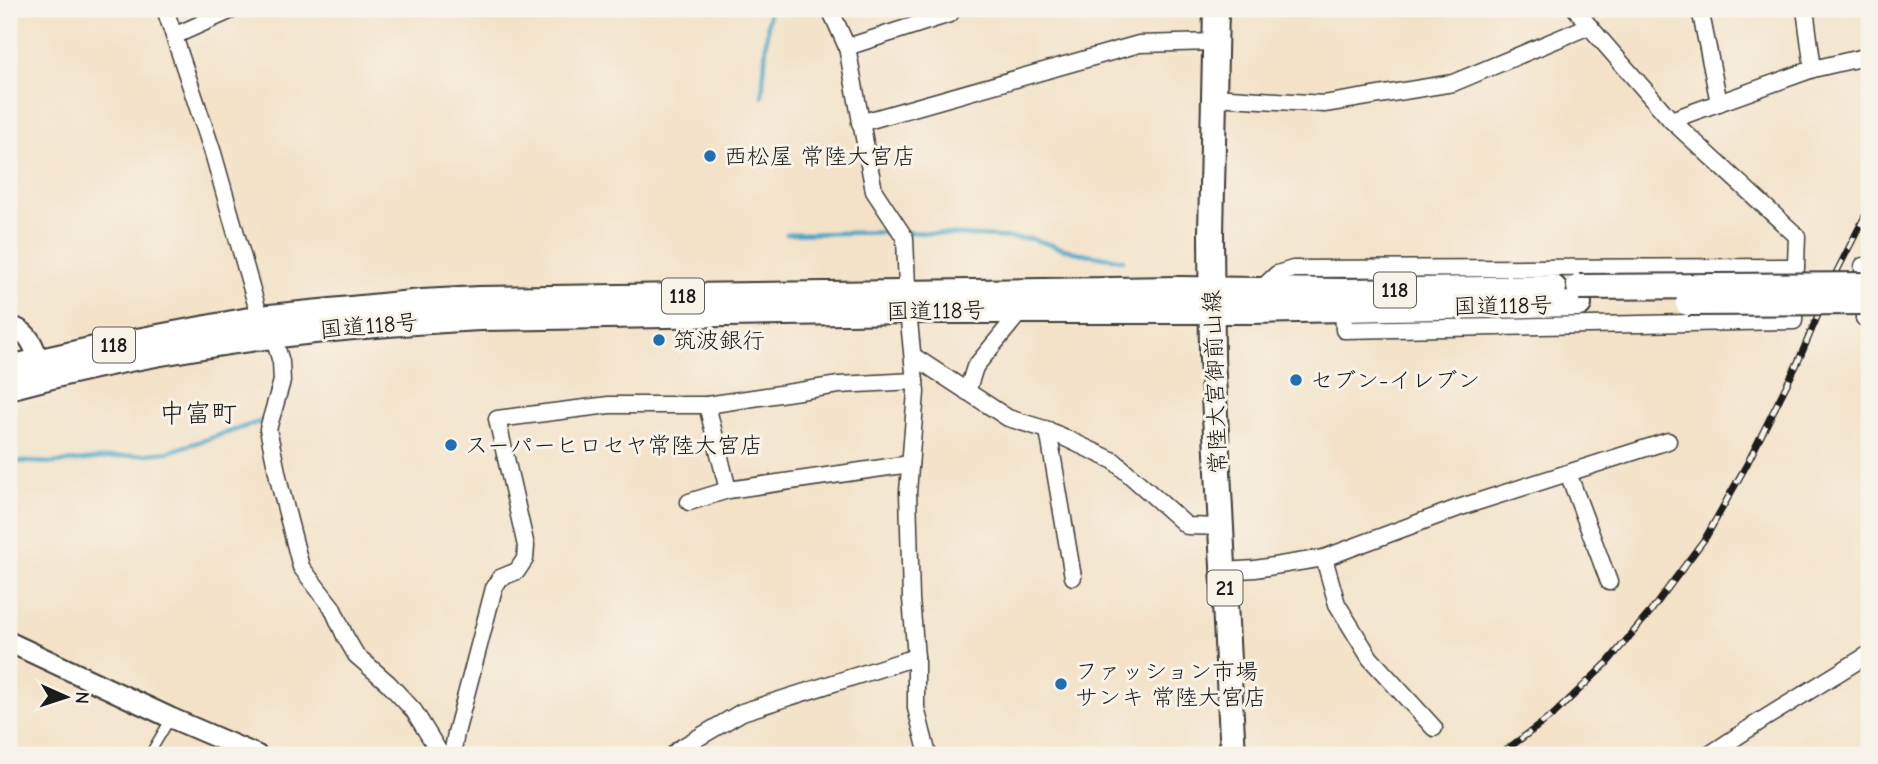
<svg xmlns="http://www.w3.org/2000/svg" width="1878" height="764" font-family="'Comic Neue','Klee One',sans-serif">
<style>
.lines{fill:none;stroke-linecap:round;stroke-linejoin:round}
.stream{stroke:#49a5c7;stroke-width:4.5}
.service-casing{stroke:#3c3a36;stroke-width:11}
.minor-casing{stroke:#3c3a36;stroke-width:19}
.tertiary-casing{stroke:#3c3a36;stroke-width:23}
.primary-casing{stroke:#3c3a36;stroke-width:28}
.trunk-casing{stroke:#3c3a36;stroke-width:28}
.service{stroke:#fff;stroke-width:8}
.minor{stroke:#fff;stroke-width:16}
.tertiary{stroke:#fff;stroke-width:19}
.primary{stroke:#fff;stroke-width:24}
.trunk{stroke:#fff;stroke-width:24}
.rail-casing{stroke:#1c1c1c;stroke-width:7}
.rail{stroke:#f7f3e8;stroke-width:4.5;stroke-dasharray:13;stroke-linecap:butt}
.trunk-bridge-casing{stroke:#3c3a36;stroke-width:28;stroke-linecap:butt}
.trunk-bridge{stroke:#fff;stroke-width:24}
.poi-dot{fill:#1f6fb2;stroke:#f7f3e8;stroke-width:2.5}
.labels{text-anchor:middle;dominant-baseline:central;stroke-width:6;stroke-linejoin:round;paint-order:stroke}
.shield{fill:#f7f3e8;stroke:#5e5c59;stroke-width:2}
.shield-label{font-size:21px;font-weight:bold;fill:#1c1c1c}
.poi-label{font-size:23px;fill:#1c1c1c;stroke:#f7f3e8;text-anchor:start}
.street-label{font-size:23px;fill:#1c1c1c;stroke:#f7f3e8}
.quarter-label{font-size:26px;fill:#1c1c1c;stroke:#f7f3e8}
</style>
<rect width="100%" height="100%" fill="#f7f3e8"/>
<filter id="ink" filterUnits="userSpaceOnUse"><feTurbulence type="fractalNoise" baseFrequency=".0143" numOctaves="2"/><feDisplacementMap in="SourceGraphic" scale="14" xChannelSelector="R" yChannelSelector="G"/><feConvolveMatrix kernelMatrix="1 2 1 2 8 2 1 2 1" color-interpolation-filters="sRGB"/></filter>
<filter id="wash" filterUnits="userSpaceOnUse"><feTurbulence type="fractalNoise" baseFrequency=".00686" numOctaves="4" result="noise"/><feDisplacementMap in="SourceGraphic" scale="28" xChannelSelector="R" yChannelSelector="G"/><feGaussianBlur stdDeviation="1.57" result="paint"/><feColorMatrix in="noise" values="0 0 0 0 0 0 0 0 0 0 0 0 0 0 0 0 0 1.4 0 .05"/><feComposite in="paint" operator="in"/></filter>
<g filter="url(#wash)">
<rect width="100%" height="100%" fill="#f3e2c8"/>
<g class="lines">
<g class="stream">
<path d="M762 96 769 9"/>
<path d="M907 232 1032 239 1074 252 1123 260"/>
<path d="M787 234 894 232"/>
<path d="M9 461 54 463 168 452 259 422"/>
</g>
</g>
</g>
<g filter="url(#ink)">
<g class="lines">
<defs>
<path id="service" d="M149 755 171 718"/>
<g id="minor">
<path d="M165 9 213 153 260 318 273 335 281 362 282 381 268 429 280 486 301 567 332 607 345 636 356 655 388 683 414 711 441 755"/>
<path d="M830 9 847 47 874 191 905 238 908 311 916 392 908 492 911 599 916 657V708L928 755"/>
<path d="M1700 9 1719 103"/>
<path d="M1805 9 1813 69"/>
<path d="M174 36 234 9"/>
<path d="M847 47 950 14"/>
<path d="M1214 97 1324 104 1453 83 1589 26"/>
<path d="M1671 120 1813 69 1869 56"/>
<path d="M860 123 1139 44 1215 42"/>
<path d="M1869 266H1863L1864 318H1869"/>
<path d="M1261 289 1277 274 1293 269 1796 267"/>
<path d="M1343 309 1344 330 1794 321 1797 236 1671 120 1589 26 1576 9"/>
<path d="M913 356 1008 418 1048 430 1114 461 1187 526 1222 527"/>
<path d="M967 392 975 367 1021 311"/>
<path d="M707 405 728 490"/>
<path d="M1048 430 1073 577"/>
<path d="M1568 473 1609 582"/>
<path d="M689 502 728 490 910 464"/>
<path d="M1324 558 1337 604 1370 658 1434 728"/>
<path d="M1224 571 1255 569 1324 558 1458 508 1668 441"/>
<path d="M452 755 456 733 494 588 500 578 517 571 525 559 526 546 497 419 609 405H707L839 385 915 381"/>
<path d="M673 755 679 749 742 712 916 657"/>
<path d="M1709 755 1762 720 1869 654"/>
</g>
<g id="tertiary">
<path d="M9 326C32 330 37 354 42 373"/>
<path d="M9 642 171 718 257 755"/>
</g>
<path id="primary" d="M1216 9 1211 232 1212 358 1233 755"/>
<g id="trunk">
<path d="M137 341 260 318 422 302 479 299 1178 289 1344 291 1554 288"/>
<path d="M9 368 95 349"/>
<path d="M9 387C162 345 322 326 480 318L908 311H1251L1579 304"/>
</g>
</defs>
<use href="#service" class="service-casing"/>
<use href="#minor" class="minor-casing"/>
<use href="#tertiary" class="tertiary-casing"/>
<use href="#primary" class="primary-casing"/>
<use href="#trunk" class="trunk-casing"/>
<use href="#service" class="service"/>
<use href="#minor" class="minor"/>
<use href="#tertiary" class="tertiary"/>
<use href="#primary" class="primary"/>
<use href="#trunk" class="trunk"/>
<defs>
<path id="rail" d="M1499 755 1553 715 1607 663 1651 611 1706 537 1747 464 1798 362 1835 275 1869 208"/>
</defs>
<use href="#rail" class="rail-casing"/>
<use href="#rail" class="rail"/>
<defs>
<g id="trunk-bridge">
<path d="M1579 287 1869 285"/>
<path d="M1688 303 1869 302"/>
</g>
</defs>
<use href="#trunk-bridge" class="trunk-bridge-casing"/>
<use href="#trunk-bridge" class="trunk-bridge"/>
</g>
</g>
<g class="poi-dot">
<circle cx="710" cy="156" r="7"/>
<circle cx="659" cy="340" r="7"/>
<circle cx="1296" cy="380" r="7"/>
<circle cx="451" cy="445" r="7"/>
<circle cx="1061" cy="684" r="7"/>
</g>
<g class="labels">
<g class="shield">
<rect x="1374" y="272.5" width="42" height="35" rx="5"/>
<rect x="662" y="278.5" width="42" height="35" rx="5"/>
<rect x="93" y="327.5" width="42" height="35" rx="5"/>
<rect x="1207.5" y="570.5" width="35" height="35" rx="5"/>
</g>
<g class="shield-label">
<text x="1395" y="290">118</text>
<text x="683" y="296">118</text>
<text x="114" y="345">118</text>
<text x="1225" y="588">21</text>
</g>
<g class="poi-label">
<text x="724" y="156">西松屋 常陸大宮店</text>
<text x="673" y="340">筑波銀行</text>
<text x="1310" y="380">セブン-イレブン</text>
<text x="465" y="445">スーパーヒロセヤ常陸大宮店</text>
<text x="1075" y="671">ファッション市場<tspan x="1075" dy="26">サンキ 常陸大宮店</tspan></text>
</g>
<g class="street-label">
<text transform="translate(1503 306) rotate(-1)">国道118号</text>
<text transform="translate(936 311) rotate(-1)">国道118号</text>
<text transform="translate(369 326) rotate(-5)">国道118号</text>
<text transform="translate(1215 382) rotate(-92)">常陸大宮御前山線</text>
</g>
<g class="quarter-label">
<text x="198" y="414">中富町</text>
</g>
</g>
<rect width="1878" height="764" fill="none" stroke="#f7f3e8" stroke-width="35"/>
<g transform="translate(66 697) rotate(93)" stroke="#f7f3e8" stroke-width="5" paint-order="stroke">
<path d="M0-5L12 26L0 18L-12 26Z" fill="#1c1c1c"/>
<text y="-10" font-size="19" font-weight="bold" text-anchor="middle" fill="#1c1c1c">N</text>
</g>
</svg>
